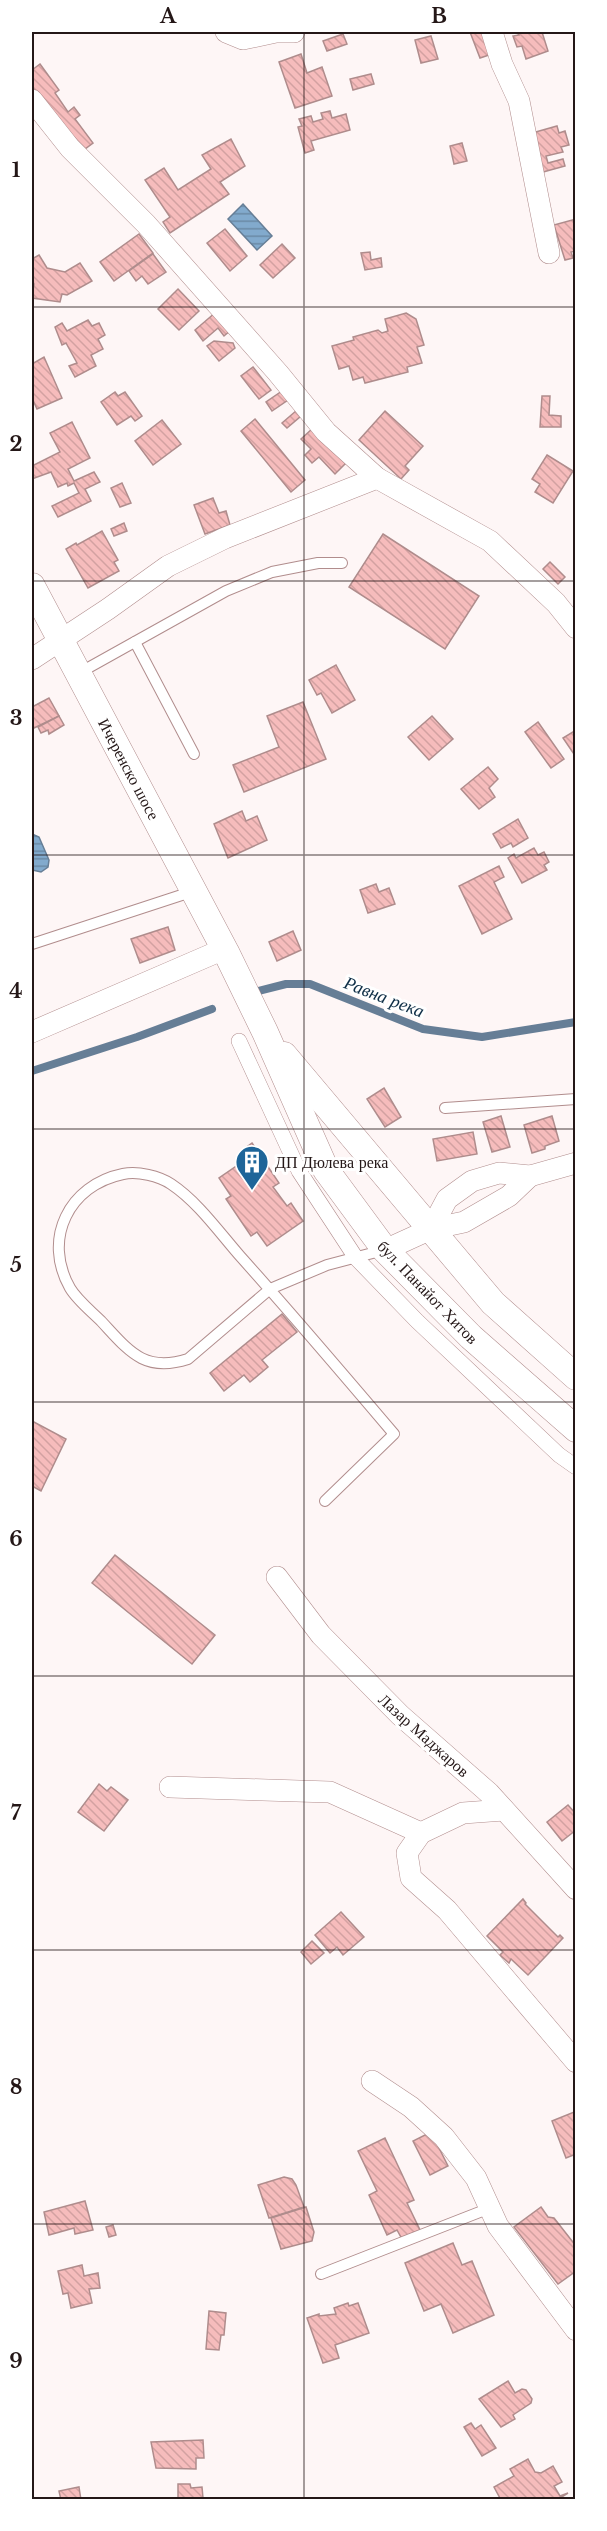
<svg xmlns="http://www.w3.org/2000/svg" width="607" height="2531" font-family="'Libre Baskerville',serif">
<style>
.water{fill:url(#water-rules);stroke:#667e96;stroke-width:1.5}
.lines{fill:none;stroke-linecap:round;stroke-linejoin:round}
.stream{stroke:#667e96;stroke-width:8}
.building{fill:url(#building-back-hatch);stroke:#af8c8c;stroke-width:1.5}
.service-casing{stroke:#b18d8d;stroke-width:12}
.pedestrian-casing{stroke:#b18d8d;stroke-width:16}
.minor-casing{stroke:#b18d8d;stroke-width:22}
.tertiary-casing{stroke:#b18d8d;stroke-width:27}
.service{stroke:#fff;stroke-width:10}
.pedestrian{stroke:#fff;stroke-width:15}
.minor{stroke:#fff;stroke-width:21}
.tertiary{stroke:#fff;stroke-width:26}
.grid{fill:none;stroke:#241717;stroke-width:1.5;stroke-opacity:0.55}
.labels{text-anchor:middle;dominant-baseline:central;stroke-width:6;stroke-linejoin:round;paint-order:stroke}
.street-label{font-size:16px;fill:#241717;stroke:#fff}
.poi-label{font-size:16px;fill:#241717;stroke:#fff;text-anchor:start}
.water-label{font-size:18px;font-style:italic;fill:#0f2f47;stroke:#fff}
.neatline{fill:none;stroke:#241717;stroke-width:2}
.grid-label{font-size:20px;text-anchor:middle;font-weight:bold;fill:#241717}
</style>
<defs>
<pattern id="water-rules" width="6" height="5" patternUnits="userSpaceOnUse" patternTransform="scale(1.5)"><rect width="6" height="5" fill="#82aacd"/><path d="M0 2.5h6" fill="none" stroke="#6a89a5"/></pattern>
<pattern id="building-back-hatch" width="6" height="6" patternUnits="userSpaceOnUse" patternTransform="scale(1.5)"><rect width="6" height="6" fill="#f6bcbc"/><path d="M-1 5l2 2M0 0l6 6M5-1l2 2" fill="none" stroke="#d3a1a1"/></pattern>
</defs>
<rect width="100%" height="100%" fill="#fef6f6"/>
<g class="water">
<path d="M243 204 272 236 257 250 228 219Z"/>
<path d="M32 834 39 837 49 860 48 867 41 872 32 870Z"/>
</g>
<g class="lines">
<g class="stream">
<path d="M254 992 286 984H310L423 1029 482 1037 576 1022"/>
<path d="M32 1071 137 1037 212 1009"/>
</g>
</g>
<g class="building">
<path d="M470 32H484L492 54 480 58Z"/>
<path d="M517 32H542L548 51 526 59 522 46 517 47 513 36 519 35Z"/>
<path d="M343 34 347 44 327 51 323 41Z"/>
<path d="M431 36 438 59 421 63 415 40Z"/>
<path d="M301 54 307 73 322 67 332 96 295 108 279 62Z"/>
<path d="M40 64 59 90 55 93 68 112 74 107 80 115 75 119 93 143 85 149 42 105 32 86V70Z"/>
<path d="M371 74 374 84 353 90 350 79Z"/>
<path d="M330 111 332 118 346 114 350 130 311 141 314 150 305 153 298 127 302 126 299 119 311 116 313 122 323 119 321 113Z"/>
<path d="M557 126 559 133 565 131 569 145 561 147 563 152 546 156 548 163 563 159 565 166 543 172 532 133Z"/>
<path d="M231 139 245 166 220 182 229 194 170 233 163 222 170 217 145 180 164 168 178 190 211 169 202 155Z"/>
<path d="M462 143 467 161 454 164 450 146Z"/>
<path d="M576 219V251L571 252 573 258 565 260 554 225Z"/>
<path d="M225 229 247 256 230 271 207 243Z"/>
<path d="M139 234 153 253 114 281 100 262Z"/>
<path d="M282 244 295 258 273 278 260 265Z"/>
<path d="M370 252 371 260 381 258 382 267 365 270 361 253Z"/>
<path d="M153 254 166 272 148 284 142 276 136 281 129 271Z"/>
<path d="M39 255 47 268 65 272 80 263 92 281 67 295 62 294 60 302 32 298 34 284 32 280V259Z"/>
<path d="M178 289 199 311 179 330 158 309Z"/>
<path d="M216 312 231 330 224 336 218 328 203 341 195 330Z"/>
<path d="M406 313 416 319 424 345 417 347 422 363 407 367 408 372 365 383 363 377 353 380 349 366 339 369 332 346 354 340 353 337 378 330 382 333 388 331 385 319Z"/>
<path d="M88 320 92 326 99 323 105 335 98 339 103 349 91 355 96 366 75 377 69 366 77 363 66 343 62 345 55 327 62 323 67 331Z"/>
<path d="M214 341 233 343 235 348 219 361 207 346Z"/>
<path d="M44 357 62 398 37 409 32 398V364Z"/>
<path d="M253 367 271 390 259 399 241 376Z"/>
<path d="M282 391 288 400 272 411 266 402Z"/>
<path d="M115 392 118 396 125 392 142 416 135 421 131 416 117 425 101 402Z"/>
<path d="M542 396H550L549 415 561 416V427H540Z"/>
<path d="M297 410 301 416 287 428 282 423Z"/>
<path d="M385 411 423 446 405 466 409 470 401 479 359 440Z"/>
<path d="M255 419 305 480 291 492 241 431Z"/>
<path d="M162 420 181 444 153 465 135 441Z"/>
<path d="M72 422 90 458 68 469 74 481 94 472 100 482 85 489 91 501 58 517 52 506 79 493 74 483 68 486 67 483 58 487 51 472 32 479V466L60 452 50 433Z"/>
<path d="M313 428 346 463 335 474 319 457 312 463 305 455 311 449 301 439Z"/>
<path d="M547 455 573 471 553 503 535 492 540 484 532 479Z"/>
<path d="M122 483 131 503 120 507 111 488Z"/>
<path d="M213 498 219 513 226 511 230 525 205 534 194 505Z"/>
<path d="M124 523 127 531 114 536 111 529Z"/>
<path d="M102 531 118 560 114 562 119 571 88 588 66 549 76 543 77 545Z"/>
<path d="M383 534 479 596 445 649 349 587Z"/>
<path d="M550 562 565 577 558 584 543 569Z"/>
<path d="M336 665 355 700 332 713 321 693 317 695 309 680Z"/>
<path d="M49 698 59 716 32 729V707Z"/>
<path d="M303 702 326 759 244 792 233 765 279 747 267 716Z"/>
<path d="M59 716 64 725 49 734 48 730 41 733 38 727Z"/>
<path d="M432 716 453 739 429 760 408 737Z"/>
<path d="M538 722 564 759 551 768 525 732Z"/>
<path d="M576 730V757L563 738Z"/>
<path d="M488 767 498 779 489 788 495 797 479 809 461 789Z"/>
<path d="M242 811 246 821 257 816 267 840 228 858 214 824Z"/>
<path d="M518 819 528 838 513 847 511 843 501 848 493 834Z"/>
<path d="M534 848 538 855 544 852 549 862 544 865 547 870 522 883 508 858 514 854 516 858Z"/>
<path d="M499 866 504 877 494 882 512 919 482 934 459 886Z"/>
<path d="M376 884 379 892 389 888 395 904 368 913 360 890Z"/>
<path d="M168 927 175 950 140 963 131 939Z"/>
<path d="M293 931 301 950 277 961 269 942Z"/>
<path d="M384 1088 401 1117 385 1127 367 1099Z"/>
<path d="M501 1116 510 1147 492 1152 483 1122Z"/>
<path d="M552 1116 559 1141 545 1146V1149L532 1153 524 1125Z"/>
<path d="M473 1132 477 1154 437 1161 433 1139Z"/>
<path d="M252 1143 279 1183 273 1187 287 1206 291 1203 303 1221 267 1246 257 1232 251 1236 226 1199 231 1196 219 1178 245 1160 240 1152Z"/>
<path d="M282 1314 297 1332 262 1360 268 1367 250 1382 244 1375 224 1391 210 1373Z"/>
<path d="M32 1421 66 1439 41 1491 32 1486Z"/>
<path d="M115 1555 215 1635 192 1664 92 1583Z"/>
<path d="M99 1784 107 1791 111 1787 128 1800 104 1831 78 1812Z"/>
<path d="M568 1805 576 1814V1830L562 1841 547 1822Z"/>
<path d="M523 1899 526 1903 525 1904 558 1937 560 1935 563 1938 528 1975 511 1959 509 1963 500 1955 503 1952 487 1936Z"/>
<path d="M341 1912 364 1937 343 1955 337 1947 330 1953 315 1935Z"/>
<path d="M312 1941 324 1953 311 1964 301 1952Z"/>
<path d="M574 2112 576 2154 566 2158 552 2121Z"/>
<path d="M431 2132 448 2166 430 2175 413 2141Z"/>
<path d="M385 2138 414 2200 407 2203 420 2230 402 2239 397 2230 387 2235 369 2195 377 2191 358 2151Z"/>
<path d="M284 2177 292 2179 296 2185 304 2207 269 2218 258 2185Z"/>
<path d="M85 2201 93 2230 75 2234 74 2228 49 2235 44 2212Z"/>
<path d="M306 2207 314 2232 312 2241 281 2249 271 2218Z"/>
<path d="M541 2207 548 2217 554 2218 576 2246V2271L558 2284 514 2227Z"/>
<path d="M113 2225 116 2235 109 2237 106 2227Z"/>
<path d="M453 2243 462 2265 472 2261 494 2315 453 2333 441 2304 424 2311 405 2263Z"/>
<path d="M82 2265 84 2276 98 2273 100 2288 89 2289 92 2303 71 2308 68 2293 63 2294 58 2271Z"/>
<path d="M348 2303 349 2306 358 2303 369 2333 335 2345 339 2358 323 2363 307 2318 319 2314V2316L336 2314 334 2308Z"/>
<path d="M209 2311 226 2313 224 2335H221L219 2350 206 2349Z"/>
<path d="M508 2381 515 2393 522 2389 526 2390 532 2399 531 2403 513 2415 515 2419 501 2427 479 2399Z"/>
<path d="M471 2423 475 2429 481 2425 496 2448 482 2456 464 2427Z"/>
<path d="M203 2440 204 2458H196V2469L156 2468 151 2442Z"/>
<path d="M528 2459 535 2472 541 2473 553 2466 562 2482 554 2486 560 2496 568 2493 557 2500H501L494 2487 514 2476 510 2469Z"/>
<path d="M178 2484H190L191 2488 202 2487 203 2498 209 2500H178Z"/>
<path d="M79 2487 81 2500H61L59 2491Z"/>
</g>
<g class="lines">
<defs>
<g id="service">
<path d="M135 642 194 754"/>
<path d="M79 673 226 591 272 572 318 563H342"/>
<path d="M32 944 194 891"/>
<path d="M445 1108 576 1099"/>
<path d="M325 1501 394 1434C343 1374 292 1314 240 1256 219 1232 198 1202 171 1184 159 1176 138 1171 123 1174 69 1185 42 1239 70 1288 77 1300 91 1311 101 1321 129 1351 144 1373 188 1359L270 1289 327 1265 384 1250"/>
<path d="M321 2274 490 2208"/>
</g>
<path id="pedestrian" d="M239 1041 299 1171 356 1258 417 1321 559 1455 576 1467"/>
<g id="minor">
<path d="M226 32 243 39 276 32H294"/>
<path d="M492 32 502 64 519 101 549 253"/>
<path d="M32 100 70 148 146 224 278 373 326 432 377 478 225 538 168 566 108 609 32 659"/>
<path d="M377 478 490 541 556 603 576 628"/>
<path d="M32 1032 224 949"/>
<path d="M431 1229 447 1199 472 1181 499 1173 530 1176 576 1163"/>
<path d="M385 1250 431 1229 464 1222 509 1196 530 1176"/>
<path d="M277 1577 321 1635 400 1715 489 1793 576 1889"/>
<path d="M170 1787 330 1792 421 1833"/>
<path d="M504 1810 463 1813 421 1833 407 1853 411 1878 447 1910 576 2062"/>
<path d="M372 2081 411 2107 444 2137 476 2178 498 2226 576 2330"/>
</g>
<g id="tertiary">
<path d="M32 586 226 952 265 1032 326 1170 385 1250 471 1337 576 1429"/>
<path d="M284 1055 493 1303 576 1377"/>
</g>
</defs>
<use href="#service" class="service-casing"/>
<use href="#pedestrian" class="pedestrian-casing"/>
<use href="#minor" class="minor-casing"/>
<use href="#tertiary" class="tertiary-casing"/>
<use href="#service" class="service"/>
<use href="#pedestrian" class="pedestrian"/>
<use href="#minor" class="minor"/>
<use href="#tertiary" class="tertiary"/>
</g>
<path class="grid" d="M304 32V2500M32 307H576M32 581H576M32 855H576M32 1129H576M32 1402H576M32 1676H576M32 1950H576M32 2224H576"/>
<defs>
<symbol id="building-pin" viewBox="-11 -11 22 30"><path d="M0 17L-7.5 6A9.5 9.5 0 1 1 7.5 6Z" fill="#1e6599" stroke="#fff"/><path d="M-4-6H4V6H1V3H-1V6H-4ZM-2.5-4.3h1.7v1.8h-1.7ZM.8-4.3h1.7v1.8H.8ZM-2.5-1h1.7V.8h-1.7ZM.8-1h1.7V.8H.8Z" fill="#fff"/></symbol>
</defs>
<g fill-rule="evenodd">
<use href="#building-pin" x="233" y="1143" width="38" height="52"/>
</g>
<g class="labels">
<g class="street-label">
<text transform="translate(129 769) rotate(62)">Ичеренско шосе</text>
<text transform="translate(428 1292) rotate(46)">бул. Панайот Хитов</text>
<text transform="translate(424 1735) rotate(42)">Лазар Маджаров</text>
</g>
<g class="poi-label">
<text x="275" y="1162">ДП Дюлева река</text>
</g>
<g class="water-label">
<text transform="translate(384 997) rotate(21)">Равна река</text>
</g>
</g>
<rect width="607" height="2531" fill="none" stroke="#ffffff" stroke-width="66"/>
<rect x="33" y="33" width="541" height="2465" class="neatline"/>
<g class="grid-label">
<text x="168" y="23">A</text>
<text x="439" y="23">B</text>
<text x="16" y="177">1</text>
<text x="16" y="451">2</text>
<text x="16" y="725">3</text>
<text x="16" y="998">4</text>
<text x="16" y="1272">5</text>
<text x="16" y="1546">6</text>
<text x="16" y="1820">7</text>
<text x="16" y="2094">8</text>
<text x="16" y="2368">9</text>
</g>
</svg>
